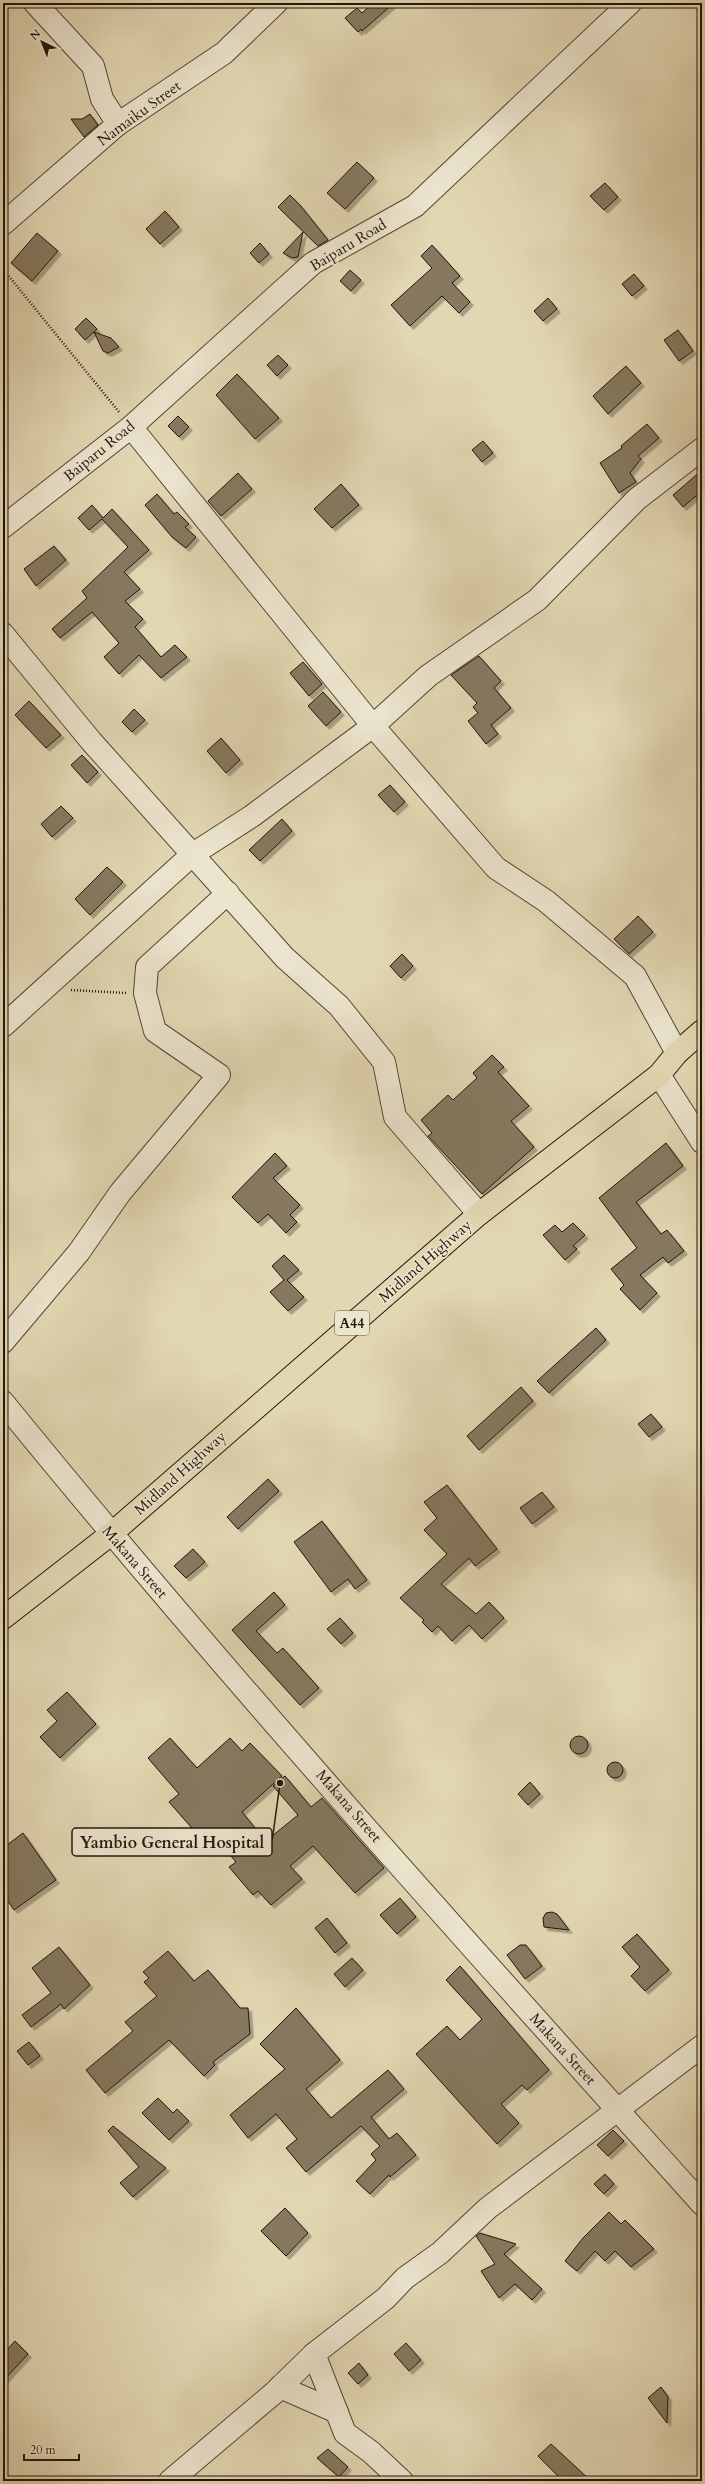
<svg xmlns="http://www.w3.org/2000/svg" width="705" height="2484" font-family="Cardo,serif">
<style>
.building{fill:#867961;stroke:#231409;filter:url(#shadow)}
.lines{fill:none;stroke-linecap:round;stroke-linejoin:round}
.minor-casing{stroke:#534534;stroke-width:24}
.major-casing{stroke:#231409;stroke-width:24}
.path{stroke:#231409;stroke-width:2.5;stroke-dasharray:1 2;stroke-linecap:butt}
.minor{stroke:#ece5ce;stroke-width:22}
.major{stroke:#e2d7b3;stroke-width:22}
.labels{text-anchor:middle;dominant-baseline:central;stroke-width:3;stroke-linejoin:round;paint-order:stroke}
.shield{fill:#ece5ce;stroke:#5f5344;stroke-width:1}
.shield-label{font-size:14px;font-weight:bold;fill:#231409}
.street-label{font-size:15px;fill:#231409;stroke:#ece5ce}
.leader{fill:none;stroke:#231409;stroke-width:1.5}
.callout-dot{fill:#231409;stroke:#ece5ce;stroke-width:1.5}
.callout{fill:#ece5ce;stroke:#231409;stroke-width:1.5}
.callout-label{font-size:16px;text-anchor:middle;font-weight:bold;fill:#231409}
</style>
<defs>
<filter id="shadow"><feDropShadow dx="3.5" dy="3.5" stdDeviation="0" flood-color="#0004"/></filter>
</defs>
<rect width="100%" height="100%" fill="#e2d7b3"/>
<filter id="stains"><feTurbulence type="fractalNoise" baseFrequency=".005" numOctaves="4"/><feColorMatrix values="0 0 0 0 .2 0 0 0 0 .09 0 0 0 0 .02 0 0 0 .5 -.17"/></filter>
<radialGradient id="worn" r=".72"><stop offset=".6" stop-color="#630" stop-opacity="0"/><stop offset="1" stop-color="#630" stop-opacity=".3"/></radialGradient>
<g class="building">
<path d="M373 3H394L362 31 361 29 358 32 345 18 357 8 362 13Z"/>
<path d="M90 114 98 125 84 137 71 119H82Z"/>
<path d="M357 162 374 178 345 209 327 193Z"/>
<path d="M605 183 618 197 604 210 590 196Z"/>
<path d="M290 195 300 205 328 240 318 246 278 207Z"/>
<path d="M165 211 179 227 160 244 146 229Z"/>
<path d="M303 232 298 257 292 258 283 253Z"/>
<path d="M37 233 58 251 32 281 11 263Z"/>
<path d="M260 243 269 254 259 263 250 253Z"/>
<path d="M432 245 460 276 452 283 470 302 459 313 442 296 410 326 391 305 432 268 421 256Z"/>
<path d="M350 270 361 280 351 291 340 281Z"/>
<path d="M634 274 644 286 632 296 622 284Z"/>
<path d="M548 298 557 309 543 321 534 311Z"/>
<path d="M86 318 97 329 85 340 75 329Z"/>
<path d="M678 330 693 351 679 361 664 340Z"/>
<path d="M94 332 111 338 119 347 108 353 103 351Z"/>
<path d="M278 355 288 365 277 376 267 365Z"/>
<path d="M626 366 641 383 608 414 593 396Z"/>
<path d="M237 374 279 418 255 439 216 395Z"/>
<path d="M178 416 189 427 179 437 168 426Z"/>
<path d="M647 424 659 438 638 456 641 459 630 473 636 482 619 493 600 463 622 448 621 446Z"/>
<path d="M483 441 493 453 482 462 472 450Z"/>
<path d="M702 470V491L683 507 673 495Z"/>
<path d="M238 473 252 489 221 516 208 501Z"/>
<path d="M341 484 359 505 332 528 314 509Z"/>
<path d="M157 494 174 514 177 512 189 524 185 527 196 537 186 548 172 537 145 505Z"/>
<path d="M92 505 103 518 112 509 149 550 124 572 140 589 125 601 143 619 135 627 161 657 175 645 187 657 161 678 139 655 119 674 104 657 119 643 92 612 60 638 52 629 87 598 82 591 128 547 102 519 89 530 78 518Z"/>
<path d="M54 546 66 560 36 586 24 569Z"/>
<path d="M479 656 501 681 494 688 511 708 491 725 498 734 486 744 468 721 478 713 473 707 477 703 451 675Z"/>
<path d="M303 662 322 684 309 696 290 673Z"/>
<path d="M323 692 341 712 326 726 308 706Z"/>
<path d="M29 701 61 735 46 748 15 715Z"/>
<path d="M134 709 145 720 132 732 122 722Z"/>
<path d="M221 738 240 760 226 773 207 751Z"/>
<path d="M82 755 98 772 87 783 71 765Z"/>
<path d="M390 785 405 802 394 812 378 795Z"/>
<path d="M61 806 73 818 52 837 41 824Z"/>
<path d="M282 819 292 831 260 861 249 850Z"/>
<path d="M107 867 123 882 90 915 75 899Z"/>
<path d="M638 916 653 932 629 954 614 939Z"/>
<path d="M402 954 413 966 401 978 390 966Z"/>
<path d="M492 1055 504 1067 498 1072 529 1106 511 1121 534 1147 482 1194 428 1136 432 1133 421 1120 448 1095 453 1100 477 1078 473 1073Z"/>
<path d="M666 1143 683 1166 636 1202 661 1234 667 1230 684 1251 668 1263 663 1257 640 1275 657 1293 640 1310 620 1289 624 1285 611 1269 637 1248 599 1198Z"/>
<path d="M275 1153 287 1166 273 1178 300 1205 290 1215 297 1222 286 1233 268 1214 258 1223 232 1197Z"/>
<path d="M573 1223 585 1235 573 1246 577 1249 565 1260 543 1235 555 1225 562 1232Z"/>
<path d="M284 1255 299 1270 287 1280 304 1297 288 1311 270 1292 284 1280 272 1266Z"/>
<path d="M596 1328 606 1340 549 1393 537 1381Z"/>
<path d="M521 1387 533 1401 479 1450 467 1436Z"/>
<path d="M651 1414 662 1427 649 1437 638 1424Z"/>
<path d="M268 1479 279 1491 238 1529 227 1517Z"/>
<path d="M447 1485 497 1549 475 1566 469 1558 441 1584 476 1614 489 1602 504 1618 482 1639 469 1625 452 1641 438 1626 432 1632 422 1622 424 1620 400 1598 447 1554 424 1530 437 1518 424 1502Z"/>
<path d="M542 1492 554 1507 532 1524 520 1508Z"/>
<path d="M322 1521 367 1580 355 1589 348 1579 331 1592 294 1542Z"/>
<path d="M193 1549 205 1562 186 1578 174 1566Z"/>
<path d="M274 1592 285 1605 256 1631 277 1653 283 1648 319 1688 300 1705 232 1630Z"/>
<path d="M340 1618 353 1633 341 1644 327 1629Z"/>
<path d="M67 1692 96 1724 60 1758 40 1737 57 1721 47 1710Z"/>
<circle cx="579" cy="1745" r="9"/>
<path d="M170 1738 197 1768 230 1738 242 1751 250 1743 282 1776 242 1812 266 1841 298 1815 273 1786 285 1776 311 1807 322 1798 384 1868 355 1893 313 1846 290 1866 302 1879 271 1905 258 1891 253 1895 229 1867 236 1862 214 1836 206 1844 169 1802 179 1794 148 1758Z"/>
<circle cx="615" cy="1770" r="8"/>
<path d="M530 1782 540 1794 528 1805 518 1794Z"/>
<path d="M23 1833 56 1880 14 1910 3 1894V1848Z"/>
<path d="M400 1898 416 1917 397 1934 380 1915Z"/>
<path d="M552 1912 557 1914 569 1930 544 1927 543 1918 546 1913Z"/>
<path d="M327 1918 347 1943 335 1953 315 1928Z"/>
<path d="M637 1934 669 1970 645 1991 631 1976 640 1967 622 1947Z"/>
<path d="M520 1945H526L542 1966 525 1979 507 1955Z"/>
<path d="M59 1947 90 1985 64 2009 61 2004 31 2027 22 2015 51 1993 32 1968Z"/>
<path d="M168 1951 194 1981 208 1970 240 2008H248L250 2034 213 2062 215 2065 204 2076 169 2040 105 2093 86 2070 133 2031 125 2022 157 1996 144 1982 149 1978 143 1972Z"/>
<path d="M352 1958 363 1970 345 1987 334 1974Z"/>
<path d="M460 1966 549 2070 527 2090 522 2085 501 2104 519 2123 497 2144 416 2054 447 2026 460 2040 482 2019 446 1980Z"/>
<path d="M296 2008 340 2060 306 2089 331 2118 388 2070 404 2089 371 2117 389 2139 397 2133 416 2155 390 2177 389 2175 370 2194 356 2181 376 2160 371 2154 380 2146 361 2126 306 2172 286 2148 297 2139 276 2114 248 2138 230 2115 285 2069 260 2044Z"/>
<path d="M29 2042 40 2056 28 2065 17 2051Z"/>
<path d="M158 2098 173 2113 177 2109 189 2121 169 2140 142 2113Z"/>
<path d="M113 2126 166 2168 133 2197 120 2183 139 2167 108 2131Z"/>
<path d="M613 2130 624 2141 608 2156 597 2145Z"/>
<path d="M605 2174 614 2184 604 2194 594 2184Z"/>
<path d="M285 2208 308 2233 286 2256 261 2231Z"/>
<path d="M609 2212 621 2224 625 2220 654 2249 631 2267 615 2251 605 2261 595 2251 577 2271 565 2261 583 2238Z"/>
<path d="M480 2233 516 2244 504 2254 542 2289 532 2300 515 2284 499 2298 481 2271 495 2264 476 2236Z"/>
<path d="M15 2341 28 2354 3 2381V2354Z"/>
<path d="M406 2343 421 2360 409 2371 394 2354Z"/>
<path d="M359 2363 368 2375 358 2384 348 2373Z"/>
<path d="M661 2387 668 2397 667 2423 648 2398Z"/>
<path d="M551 2444 591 2481H563L538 2456Z"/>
<path d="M328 2449 348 2467 339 2477 317 2458Z"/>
</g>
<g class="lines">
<defs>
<g id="minor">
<path d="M35 3 93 66 102 99 118 124"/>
<path d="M3 224 118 124 224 53 276 3"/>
<path d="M131 427 373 726 496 868 546 901 635 976 677 1053"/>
<path d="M3 527 131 427 313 263 415 206 630 3"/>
<path d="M3 634 91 741 285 958 339 1006 384 1062 395 1117 479 1214"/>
<path d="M3 1026 193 854 252 816 373 726 428 676 537 600 637 499 702 449"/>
<path d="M659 1075 702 1142"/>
<path d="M3 1342 79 1252 120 1193 219 1075 155 1031 145 993 147 967 228 893"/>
<path d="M3 1402C227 1677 465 1940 702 2204"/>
<path d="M314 2354 345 2433 371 2452 402 2481"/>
<path d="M280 2387 337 2412"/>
<path d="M170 2481 274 2393 314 2354 386 2298 405 2278 440 2253 488 2208 702 2046"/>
</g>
<path id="major" d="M3 1618 111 1534 479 1214 659 1075 677 1053 702 1031"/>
</defs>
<use href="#minor" class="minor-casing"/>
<use href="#major" class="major-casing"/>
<g class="path">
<path d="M3 269 119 412"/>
<path d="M71 990 126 993"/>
</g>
<use href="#minor" class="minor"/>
<use href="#major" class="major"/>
</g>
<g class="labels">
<rect class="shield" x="335" y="1311" width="34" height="24" rx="3"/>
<g class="shield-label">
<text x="352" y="1323">A44</text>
</g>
<g class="street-label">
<text transform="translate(139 113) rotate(-36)">Namaiku Street</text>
<text transform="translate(348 245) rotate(-31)">Baiparu Road</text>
<text transform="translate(99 451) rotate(-39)">Baiparu Road</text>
<text transform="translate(425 1261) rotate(-41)">Midland Highway</text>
<text transform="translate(180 1473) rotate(-42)">Midland Highway</text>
<text transform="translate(135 1562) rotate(49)">Makana Street</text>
<text transform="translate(349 1806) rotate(49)">Makana Street</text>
<text transform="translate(563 2049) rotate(48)">Makana Street</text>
</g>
</g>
<path class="leader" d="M280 1783L272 1842"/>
<circle class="callout-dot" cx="280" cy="1783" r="4"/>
<rect class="callout" x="72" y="1828" width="200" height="28" rx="4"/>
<g class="callout-label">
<text x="172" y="1848">Yambio General Hospital</text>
</g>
<rect width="705" height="2484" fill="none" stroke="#e2d7b3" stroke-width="16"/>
<rect x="4" y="4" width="697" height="2476" fill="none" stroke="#231409" stroke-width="2"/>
<rect x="8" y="8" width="689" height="2468" fill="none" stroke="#231409"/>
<g transform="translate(42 42) rotate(317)" stroke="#ece5ce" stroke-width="3" paint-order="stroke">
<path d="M0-3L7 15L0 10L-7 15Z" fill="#231409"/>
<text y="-6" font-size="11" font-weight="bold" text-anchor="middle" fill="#231409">N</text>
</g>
<path d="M24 2454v6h55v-6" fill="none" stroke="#231409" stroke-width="2"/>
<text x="30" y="2454" font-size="12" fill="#231409" stroke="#ece5ce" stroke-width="3" paint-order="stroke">20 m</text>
<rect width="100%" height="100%" filter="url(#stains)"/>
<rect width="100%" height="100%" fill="url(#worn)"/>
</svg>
